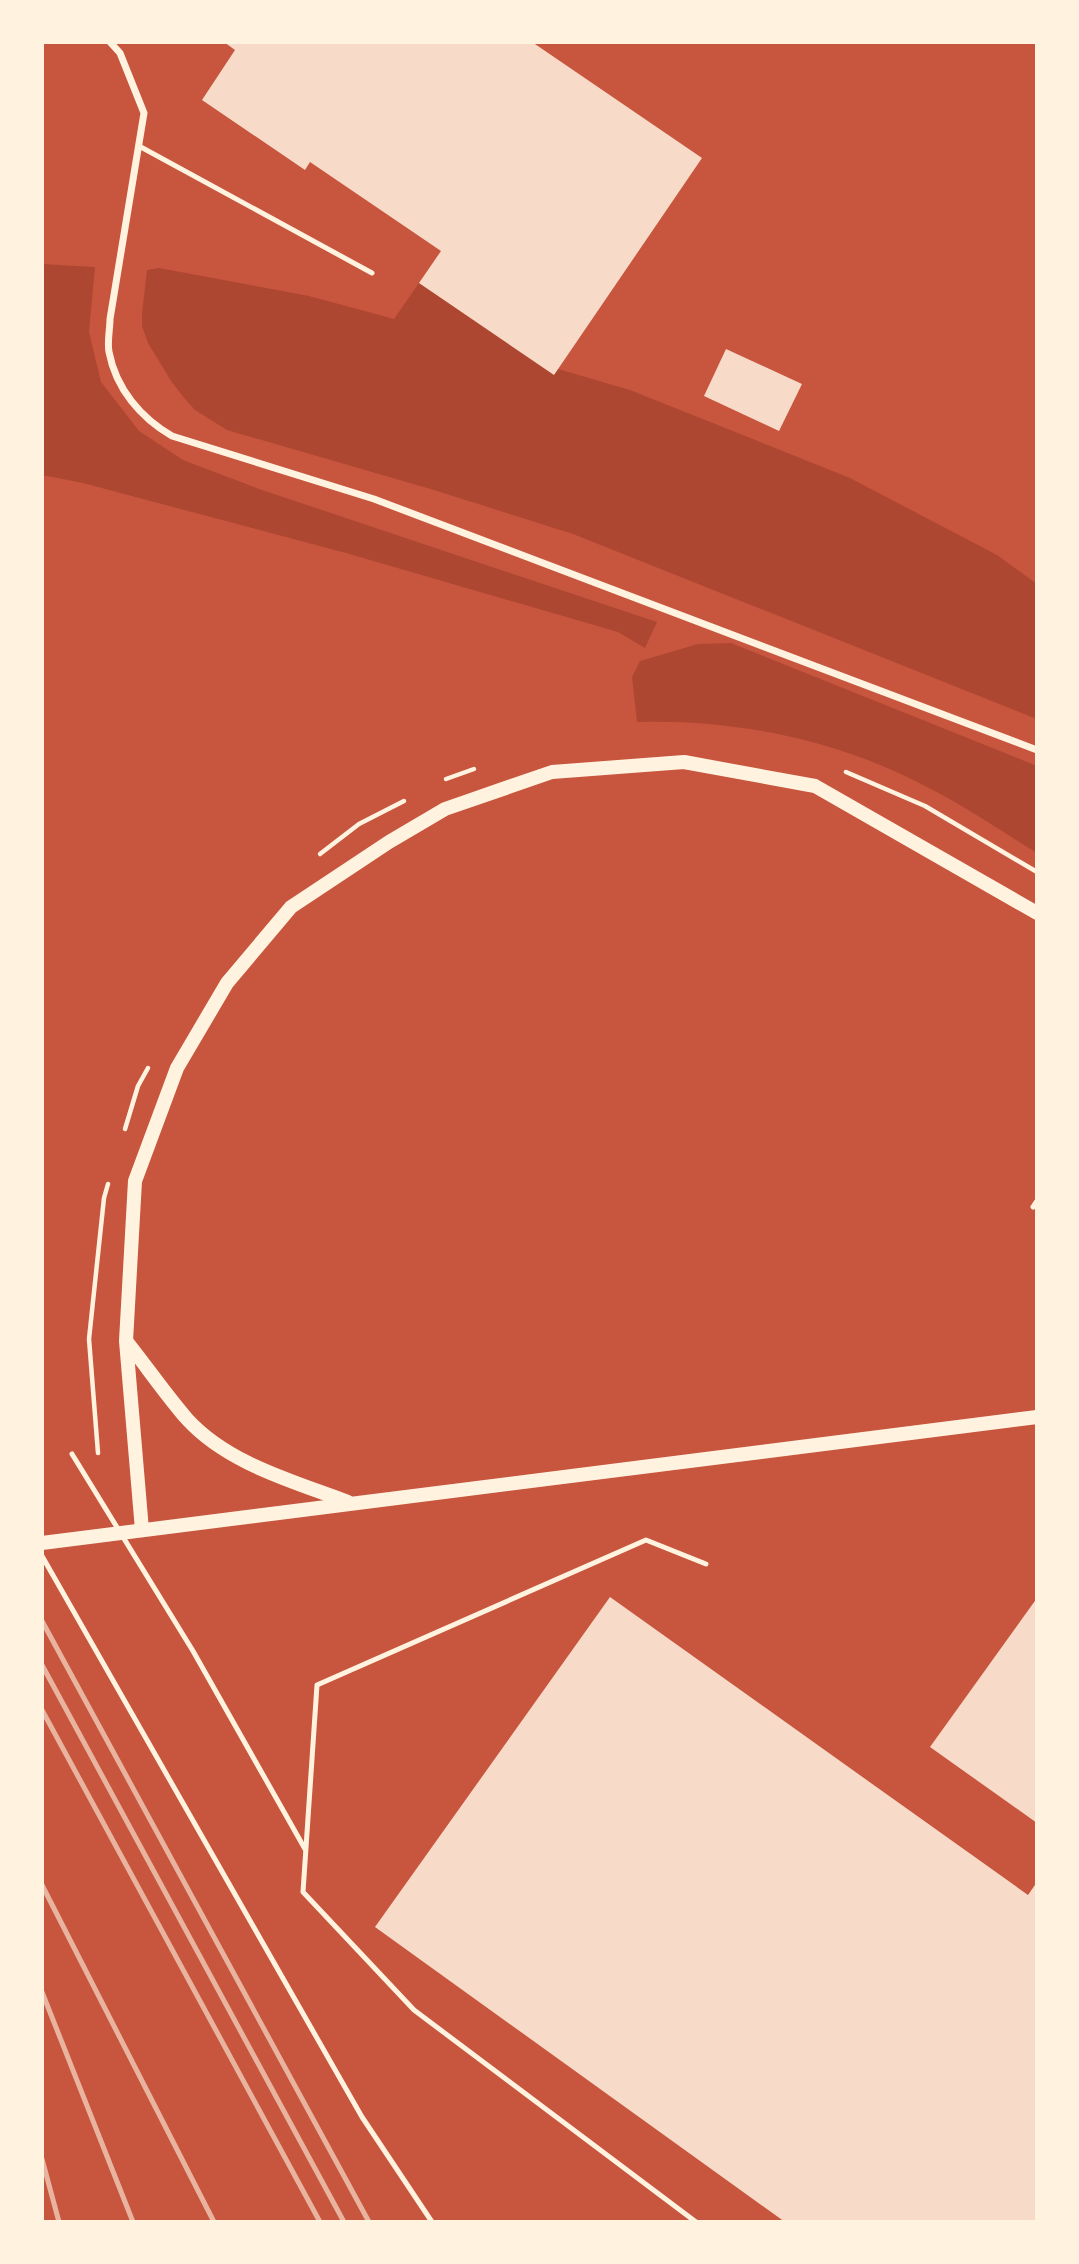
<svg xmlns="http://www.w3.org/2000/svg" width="1079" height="2264" font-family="'Source Serif 4',serif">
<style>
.green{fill:#ae4732}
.building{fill:#f7dbc8}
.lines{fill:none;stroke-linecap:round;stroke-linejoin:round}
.path{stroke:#fff3e0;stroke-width:4.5}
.service{stroke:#fff3e0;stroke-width:5}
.minor{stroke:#fff3e0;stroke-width:7}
.secondary{stroke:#fff3e0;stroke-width:14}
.rail{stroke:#e9b49f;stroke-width:5}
</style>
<rect width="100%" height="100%" fill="#c8553d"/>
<g class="green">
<path d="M42 264 95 267 89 332 101 382 139 431 183 460 259 489 657 622 645 648 618 632 346 553 83 483 42 475Z"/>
<path d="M159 268 309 296 394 319 419 283 558 369 630 390 850 478 997 555 1037 584V719L573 534 434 490 227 430 195 410 185 399 171 381 148 343 142 326V314L147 270Z"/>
<path d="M731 643 1037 766V853C1001 831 965 806 927 787 839 740 736 719 637 722L632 677 640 661 698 644Z"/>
</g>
<g class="building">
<path d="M224 42H532L702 158 554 375 419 283 441 251 310 162 305 170 202 100 235 50Z"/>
<path d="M726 349 802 384 779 431 704 396Z"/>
<path d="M610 1597 1028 1895 1037 1882V2222H785L375 1927Z"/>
<path d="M1037 1598V1823L930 1747Z"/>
</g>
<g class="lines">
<g class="path">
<path d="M846 772 925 806 1037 872"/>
<path d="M446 779 474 769"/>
<path d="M320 854 359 824 404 801"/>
<path d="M125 1129 138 1086 148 1068"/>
<path d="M98 1453 89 1339 104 1198 108 1184"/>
</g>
<g class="service">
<path d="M139 146 372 273"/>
<path d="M1033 1207 1037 1201"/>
<path d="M72 1454 193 1651 305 1849"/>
<path d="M42 1556 362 2117 432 2222"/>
<path d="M696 2222 414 2010 303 1892 317 1685 646 1540 706 1564"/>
</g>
<path class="minor" d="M110 42 120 53 144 113 110 319C110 329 107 342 109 352 116 389 141 418 172 436L374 499 1037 750"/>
<g class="secondary">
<path d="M127 1342C147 1367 166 1395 187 1419 228 1464 293 1481 348 1502"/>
<path d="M142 1530 126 1341 135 1181 177 1068 227 983 291 907 389 842 445 809 552 772 684 762 815 786 1037 913"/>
<path d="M42 1543 1037 1417"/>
</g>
<g class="rail">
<path d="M42 1621 369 2222"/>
<path d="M42 1665 344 2222"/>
<path d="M42 1710 320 2222"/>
<path d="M42 1885 214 2222"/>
<path d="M42 1992 133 2222"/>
<path d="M42 2159 59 2222"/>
</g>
</g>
<rect width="1079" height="2264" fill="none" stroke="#fff3e0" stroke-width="88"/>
</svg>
